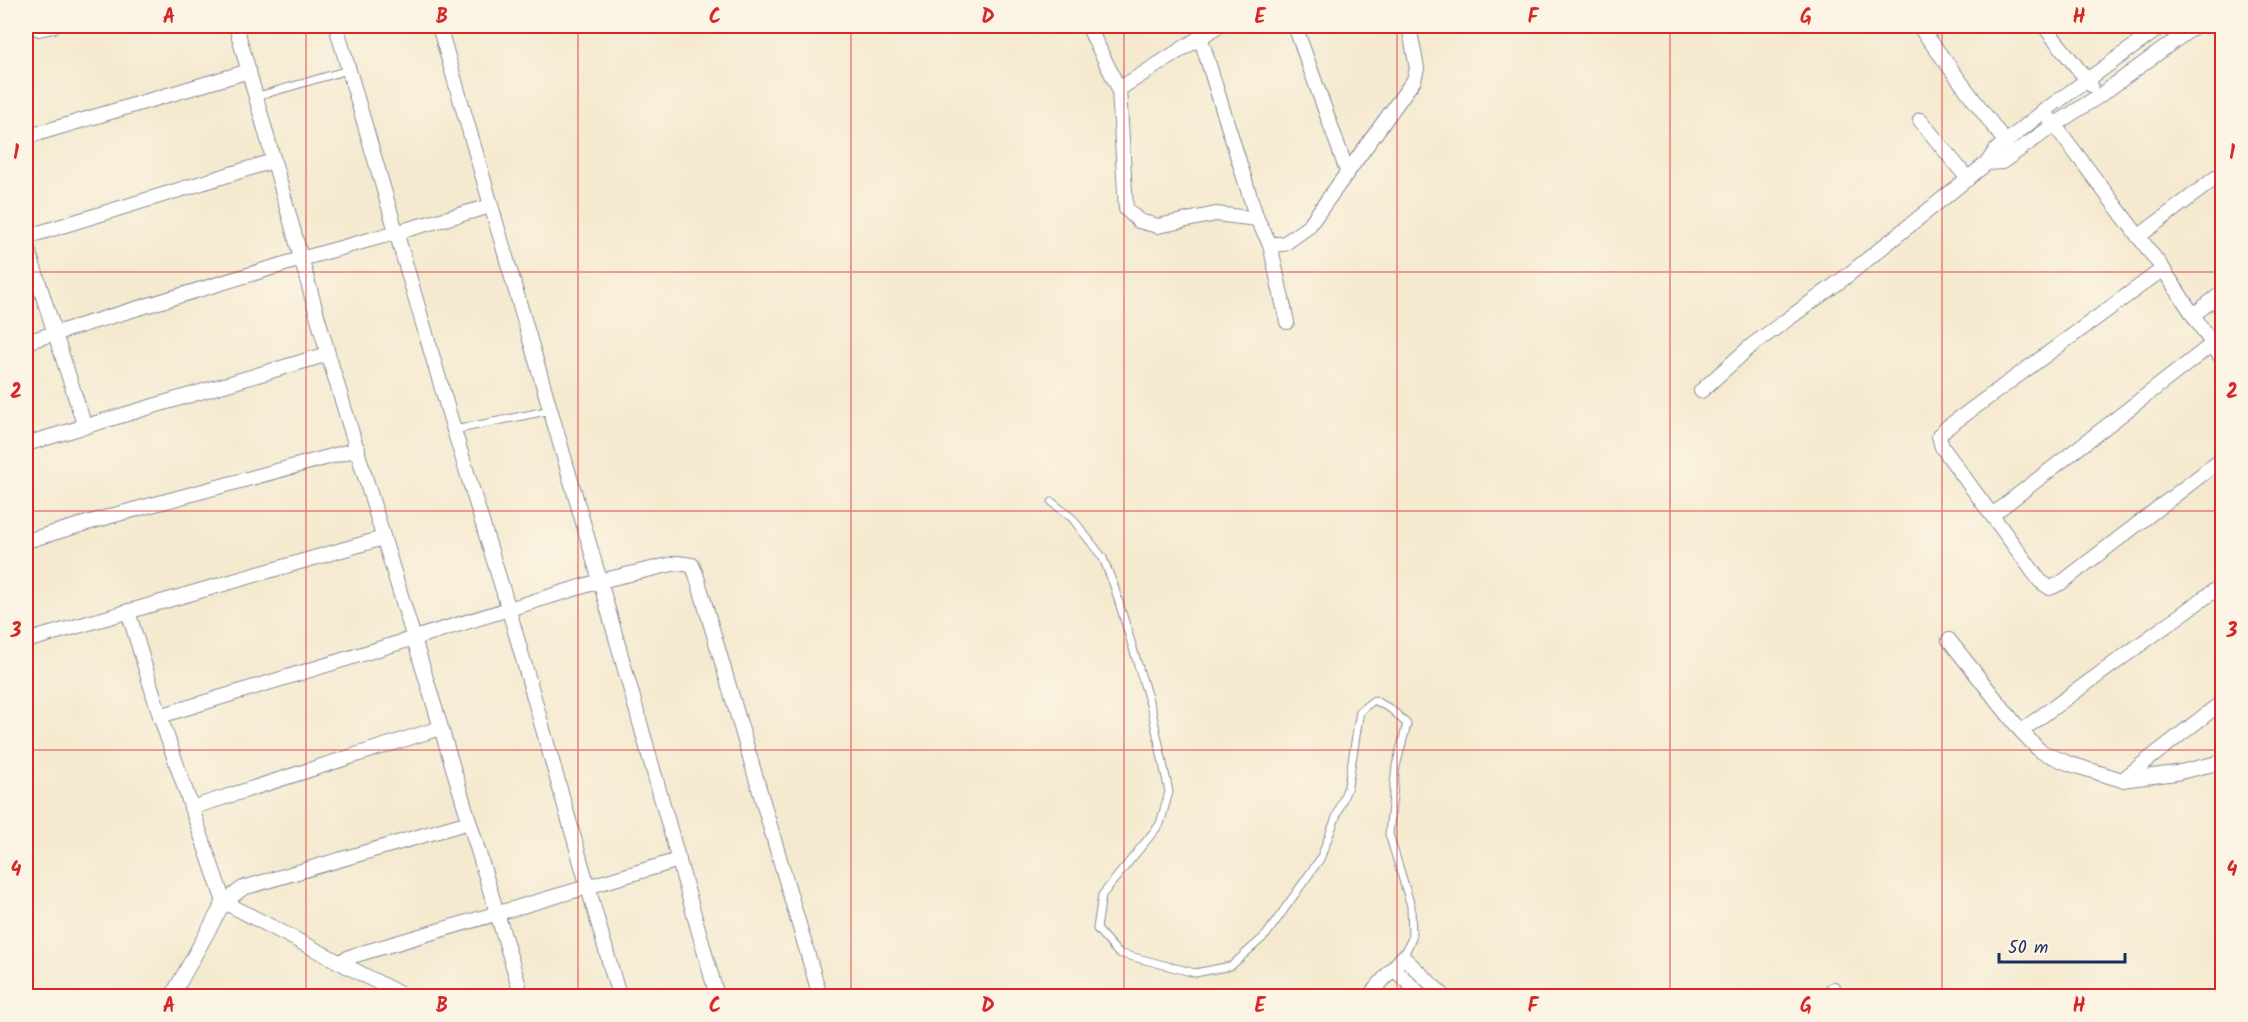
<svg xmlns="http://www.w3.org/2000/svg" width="2248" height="1022" font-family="Kalam,sans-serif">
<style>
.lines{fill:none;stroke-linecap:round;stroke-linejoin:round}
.lane-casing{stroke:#888c96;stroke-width:9}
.street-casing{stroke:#888c96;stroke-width:16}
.lane{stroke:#fff;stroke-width:7}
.street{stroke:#fff;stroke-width:14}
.grid{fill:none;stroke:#d62828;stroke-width:1.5;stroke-opacity:0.55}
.neatline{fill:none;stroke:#d62828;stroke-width:2}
.grid-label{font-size:20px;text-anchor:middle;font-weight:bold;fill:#d62828}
</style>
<rect width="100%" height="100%" fill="#fcf5e5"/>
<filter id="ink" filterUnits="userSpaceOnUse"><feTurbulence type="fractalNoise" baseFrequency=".0167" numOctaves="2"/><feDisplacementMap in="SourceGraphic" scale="12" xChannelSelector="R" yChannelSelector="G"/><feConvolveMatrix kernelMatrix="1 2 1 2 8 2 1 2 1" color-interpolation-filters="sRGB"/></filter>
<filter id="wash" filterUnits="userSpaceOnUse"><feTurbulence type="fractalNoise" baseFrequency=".008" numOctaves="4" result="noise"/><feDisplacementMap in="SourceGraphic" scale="24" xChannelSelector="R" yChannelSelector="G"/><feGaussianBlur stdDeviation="1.35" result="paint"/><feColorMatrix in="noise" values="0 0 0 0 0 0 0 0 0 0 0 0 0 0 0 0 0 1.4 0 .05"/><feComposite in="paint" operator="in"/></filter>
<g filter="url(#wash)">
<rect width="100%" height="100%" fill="#f5e9cf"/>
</g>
<g filter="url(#ink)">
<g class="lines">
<defs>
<g id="lane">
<path d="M255 97 348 70"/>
<path d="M454 430 551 410"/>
<path d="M1052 502 1072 518 1103 558 1114 586 1152 711 1169 792 1160 824 1102 895 1097 929 1118 953 1195 973 1231 966 1266 935 1320 859 1348 786 1360 711 1374 700 1391 709 1407 724 1396 766 1389 834 1411 906 1412 938 1403 957"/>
</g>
<g id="street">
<path d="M33 26 39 29 53 26"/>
<path d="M236 26 328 354 522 996"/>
<path d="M336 26 454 430 509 610 619 996"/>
<path d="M439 26 600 581 717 996"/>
<path d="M1088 26 1119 89 1126 209 1139 221 1158 226 1216 214 1257 219 1270 244 1287 322"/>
<path d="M1295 26 1347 171"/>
<path d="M1919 26 2006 143"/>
<path d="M2044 26 2091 85"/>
<path d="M1200 36 1257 219"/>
<path d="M1119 89 1218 26"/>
<path d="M2044 111 2163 269 2222 359"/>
<path d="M1920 120 1968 179"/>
<path d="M26 137 249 71"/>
<path d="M1987 163 2002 162 2054 125 2099 96 2195 26"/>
<path d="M26 237 273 161"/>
<path d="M2138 237 2222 173"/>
<path d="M26 243 85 427"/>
<path d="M1270 244H1284L1308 227 1414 80 1417 68 1409 26"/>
<path d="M2163 269 1945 429 1939 436 1942 447 2040 581 2050 588 2061 583 2222 459"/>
<path d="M2193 315 2222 293"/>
<path d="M26 342 301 259 491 206"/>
<path d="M1701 391 1751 346 1843 279 1987 163 1996 150 2044 111 2162 26"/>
<path d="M26 444 328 354"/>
<path d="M1992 515 2211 345"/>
<path d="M26 541 111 516 358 449"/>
<path d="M128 611 160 716 224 902 404 996"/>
<path d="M1949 640 2021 731 2040 751 2070 764 2122 780 2176 773 2222 762"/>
<path d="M26 641 383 538"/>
<path d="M160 716 600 581 677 563 692 565 696 574 820 996"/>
<path d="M2021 731 2222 585"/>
<path d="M2122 780 2222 702"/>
<path d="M191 808 440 728"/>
<path d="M339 962 352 956 679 860"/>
<path d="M1394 969 1422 996"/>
<path d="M172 996 224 902 243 888 469 822"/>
<path d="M1369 996 1403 957 1444 996"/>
<path d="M1826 996 1834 989"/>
</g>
</defs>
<use href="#lane" class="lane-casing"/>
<use href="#street" class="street-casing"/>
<use href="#lane" class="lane"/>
<use href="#street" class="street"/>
</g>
</g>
<path class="grid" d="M306 26V996M578 26V996M851 26V996M1124 26V996M1397 26V996M1670 26V996M1942 26V996M26 272H2222M26 511H2222M26 750H2222"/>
<rect width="2248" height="1022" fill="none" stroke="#fcf5e5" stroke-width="66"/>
<path d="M1999 953v9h126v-9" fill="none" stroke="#1b2f5e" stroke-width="3"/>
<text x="2008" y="953" font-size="18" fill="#1b2f5e" stroke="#fcf5e5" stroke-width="4.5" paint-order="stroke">50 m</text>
<rect x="33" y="33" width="2182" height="956" class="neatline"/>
<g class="grid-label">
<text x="169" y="23">A</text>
<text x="442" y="23">B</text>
<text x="715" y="23">C</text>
<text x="988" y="23">D</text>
<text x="1260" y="23">E</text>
<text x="1533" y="23">F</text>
<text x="1806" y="23">G</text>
<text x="2079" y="23">H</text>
<text x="16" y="159">1</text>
<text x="2232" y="159">1</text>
<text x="16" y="398">2</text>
<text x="2232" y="398">2</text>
<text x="16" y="637">3</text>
<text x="2232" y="637">3</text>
<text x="16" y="876">4</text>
<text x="2232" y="876">4</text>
<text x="169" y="1012">A</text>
<text x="442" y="1012">B</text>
<text x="715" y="1012">C</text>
<text x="988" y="1012">D</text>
<text x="1260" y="1012">E</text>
<text x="1533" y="1012">F</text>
<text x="1806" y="1012">G</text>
<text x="2079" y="1012">H</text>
</g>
</svg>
